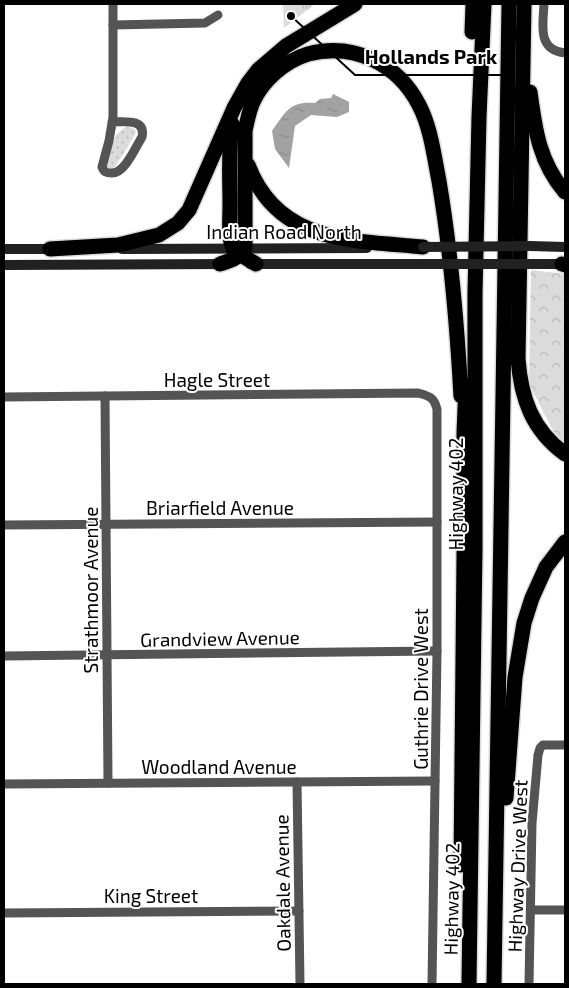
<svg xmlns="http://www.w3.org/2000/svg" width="569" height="988" font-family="'Exo 2',sans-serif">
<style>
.grass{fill:url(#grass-dots)}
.forest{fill:url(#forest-crowns)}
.park{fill:url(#park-tufts)}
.water{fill:url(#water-ripples)}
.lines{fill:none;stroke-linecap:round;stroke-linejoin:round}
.motorway-casing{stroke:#dbdbdb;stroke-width:18}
.minor{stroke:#545454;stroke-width:9}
.secondary{stroke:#212121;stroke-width:10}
.motorway{stroke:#000;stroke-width:15}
.secondary-bridge{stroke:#212121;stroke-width:10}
.labels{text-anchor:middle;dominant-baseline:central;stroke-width:4;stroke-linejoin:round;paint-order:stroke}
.street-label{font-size:19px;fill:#000;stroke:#fff}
.leader{fill:none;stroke:#000;stroke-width:2}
.callout-dot{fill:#000;stroke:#fff;stroke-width:2}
.callout-label{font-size:20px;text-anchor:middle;font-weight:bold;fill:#000;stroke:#fff;stroke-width:4;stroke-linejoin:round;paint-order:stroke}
</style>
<defs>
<pattern id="grass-dots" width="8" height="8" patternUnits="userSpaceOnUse" patternTransform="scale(1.25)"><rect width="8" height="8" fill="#dbdbdb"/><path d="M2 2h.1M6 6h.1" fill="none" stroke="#bababa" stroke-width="1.8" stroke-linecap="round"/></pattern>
<pattern id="forest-crowns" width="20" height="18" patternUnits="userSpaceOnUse" patternTransform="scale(1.25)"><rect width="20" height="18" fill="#dbdbdb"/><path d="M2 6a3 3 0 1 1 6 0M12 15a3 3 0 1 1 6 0" fill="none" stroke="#bababa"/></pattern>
<pattern id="park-tufts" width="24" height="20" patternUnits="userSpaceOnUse" patternTransform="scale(1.25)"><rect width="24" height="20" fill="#dbdbdb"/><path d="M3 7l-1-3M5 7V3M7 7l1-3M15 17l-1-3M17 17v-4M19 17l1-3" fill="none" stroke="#bababa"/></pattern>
<pattern id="water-ripples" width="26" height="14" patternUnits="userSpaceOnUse" patternTransform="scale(1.25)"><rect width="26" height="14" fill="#a2a2a2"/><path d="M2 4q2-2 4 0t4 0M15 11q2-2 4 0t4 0" fill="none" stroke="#8a8a8a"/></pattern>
</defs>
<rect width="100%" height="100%" fill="#fff"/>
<path class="grass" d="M128 127 133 128 136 131 135 135 115 167 112 169 107 167V162L116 135 124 128Z"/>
<path class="forest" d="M531 270 565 274V444L560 441 551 427 529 384Z"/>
<path class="park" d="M283 4H315L284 28Z"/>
<path class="water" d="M333 94 349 102V112L337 117 311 115 295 126 289 168 275 149 272 131C286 112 289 101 315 103L320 99 331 98Z"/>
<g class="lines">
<defs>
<g id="motorway">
<path d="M524 4 518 359C521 398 532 430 565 454"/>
<path d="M472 32 473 4"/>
<path d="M530 92C535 129 539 162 565 192"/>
<path d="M232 124C228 151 230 179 230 206 230 216 228 239 233 248 237 254 250 260 256 264"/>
<path d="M248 165C278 244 352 240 423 247"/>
<path d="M50 249 118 245 159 235 178 223 189 210 234 108 248 83 258 70 286 46 355 4"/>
<path d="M220 264C229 261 240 258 245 248V131C247 121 249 111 253 102 263 80 285 61 308 54 354 42 398 64 419 105 431 128 434 156 439 181 451 252 457 324 461 396"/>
<path d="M562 264 565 265"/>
<path d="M506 798 515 677 524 623 532 598 546 567 565 542"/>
<path d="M461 865 464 555V432L466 385"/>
<path d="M469 984 475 549V293L479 117 484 4"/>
<path d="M494 984 509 4"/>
</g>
</defs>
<use href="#motorway" class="motorway-casing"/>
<g class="minor">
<path d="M544 4C543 25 537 50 565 53"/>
<path d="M113 25 205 23 218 15"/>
<path d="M112 122C124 122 146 118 142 137 135 148 125 173 112 173 106 173 104 172 102 167L109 141 113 117V4"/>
<path d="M105 396 108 783"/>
<path d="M4 397 418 393C429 396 434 397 437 409V651L432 984"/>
<path d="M4 525 437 522"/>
<path d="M4 656 437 651"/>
<path d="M297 782 300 984"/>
<path d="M4 784 435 781"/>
<path d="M531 910H565"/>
<path d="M4 913 299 911"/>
<path d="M529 984 532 823 538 755 540 748 543 745H565"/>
</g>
<g class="secondary">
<path d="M530 246 565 247"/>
<path d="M4 249H55"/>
<path d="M122 249 367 248"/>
<path d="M250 264H423"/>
<path d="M529 264H565"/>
<path d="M4 265 225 264"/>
</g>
<use href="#motorway" class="motorway"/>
<g class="secondary-bridge">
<path d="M423 247 530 246"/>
<path d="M423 264H529"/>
</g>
</g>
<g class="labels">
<g class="street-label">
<text x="284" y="231">Indian Road North</text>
<text x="217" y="379">Hagle Street</text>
<text transform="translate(455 494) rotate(-90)">Highway 402</text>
<text x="220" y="507">Briarfield Avenue</text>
<text transform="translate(90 590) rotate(-90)">Strathmoor Avenue</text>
<text transform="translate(220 638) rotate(-1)">Grandview Avenue</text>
<text transform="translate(420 689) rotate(-90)">Guthrie Drive West</text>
<text x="219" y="766">Woodland Avenue</text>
<text transform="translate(517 866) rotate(-88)">Highway Drive West</text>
<text transform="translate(282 883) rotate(-91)">Oakdale Avenue</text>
<text x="151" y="895">King Street</text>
<text transform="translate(451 899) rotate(-89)">Highway 402</text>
</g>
</g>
<path class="leader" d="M291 16L355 75H507"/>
<circle class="callout-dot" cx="291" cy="16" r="5"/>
<g class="callout-label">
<text x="431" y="64">Hollands Park</text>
</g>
<rect width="569" height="988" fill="none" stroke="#000000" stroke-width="10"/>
</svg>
